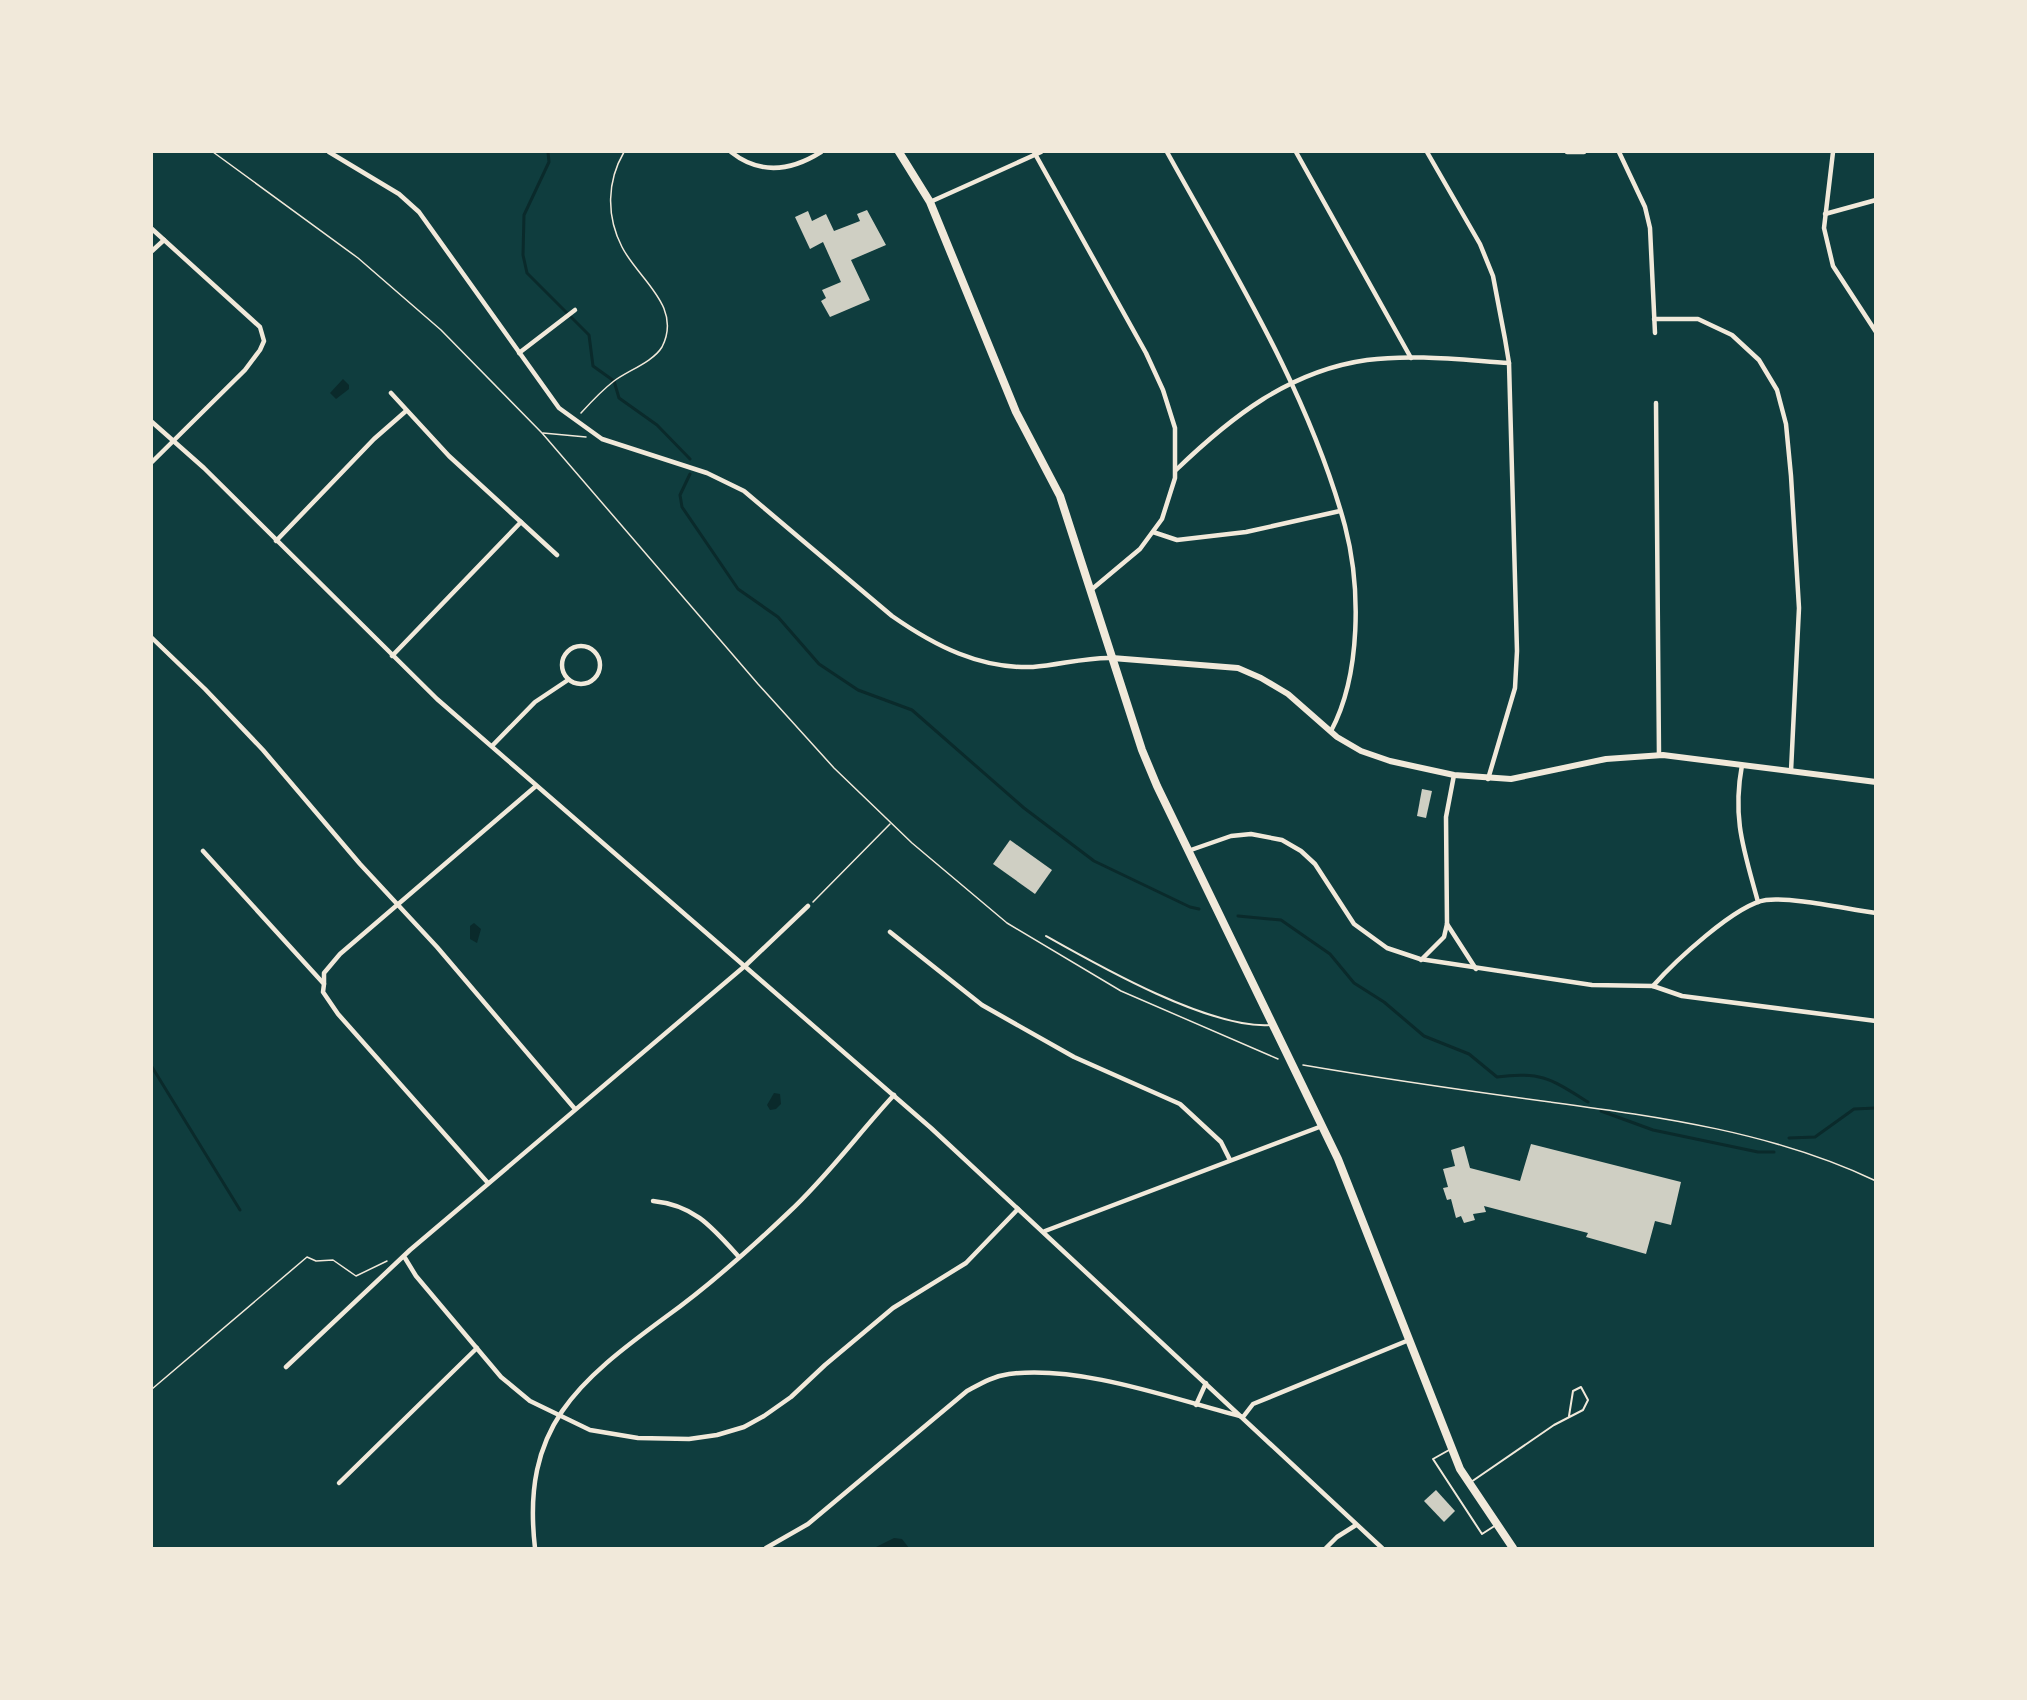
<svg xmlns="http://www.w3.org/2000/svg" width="2027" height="1700" font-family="'Nunito Sans',sans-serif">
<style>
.water{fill:#0a2a2b}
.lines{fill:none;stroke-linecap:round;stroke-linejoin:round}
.stream{stroke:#0a2a2b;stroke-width:3}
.building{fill:#cfcfc3}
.path{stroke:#f1e9da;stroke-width:1.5}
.service{stroke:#f1e9da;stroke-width:2}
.minor{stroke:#f1e9da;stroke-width:4.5}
.tertiary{stroke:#f1e9da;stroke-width:6}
.primary{stroke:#f1e9da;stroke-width:8}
</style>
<rect width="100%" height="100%" fill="#0f3d3e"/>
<g class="water">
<path d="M343 379 349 385V389L336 399 330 393Z"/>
<path d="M474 923 481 929 477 943 470 939V926Z"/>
<path d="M774 1093 780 1094 781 1104 776 1109 770 1110 767 1105Z"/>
<path d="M894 1538 902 1539 909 1548H874Z"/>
</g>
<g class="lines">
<g class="stream">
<path d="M548 152 549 162 524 215 523 255 527 273 589 335 593 366 614 381 619 398 657 425 690 459"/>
<path d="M690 474 680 495 682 507 738 589 778 617 819 664 858 690 912 710 1024 808 1094 861 1190 907 1199 909"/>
<path d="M1238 916 1281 920 1330 954 1354 983 1384 1002 1424 1036 1469 1054 1497 1077C1541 1071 1551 1079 1588 1102"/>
<path d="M152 1067 240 1210"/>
<path d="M1601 1111 1653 1130 1758 1152H1774"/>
<path d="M1789 1138 1815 1137 1854 1109 1876 1108"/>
</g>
</g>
<g class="building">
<path d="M867 210 886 245 851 260 870 300 830 317 821 301 826 298 822 290 841 282 823 242 810 249 795 217 808 211 812 221 826 214 834 231 860 221 857 214Z"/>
<path d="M1422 789 1432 791 1426 818 1417 816Z"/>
<path d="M1010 840 1052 870 1035 894 993 864Z"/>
<path d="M1531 1144 1681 1182 1671 1225 1655 1221 1646 1254 1586 1237 1588 1233 1484 1206 1486 1212 1473 1214 1475 1220 1464 1223 1461 1216 1456 1218 1451 1199 1447 1200 1443 1188 1448 1187 1443 1169 1455 1166 1451 1150 1464 1146 1470 1168 1520 1181Z"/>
<path d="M1436 1490 1455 1511 1444 1522 1424 1501Z"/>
</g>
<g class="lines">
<g class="path">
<path d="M213 152 358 258 441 330 542 433 758 684 834 768 912 843 1007 923 1121 991 1278 1059"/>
<path d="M581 413C591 402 601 391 614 381 627 371 653 362 662 347 683 306 638 279 622 247 606 216 607 181 624 152"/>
<path d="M543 433 586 437"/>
<path d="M813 902 890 824"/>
<path d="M1303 1065C1385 1079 1468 1091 1550 1102 1661 1117 1773 1132 1876 1181"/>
<path d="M152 1389 307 1257 316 1261 333 1260 356 1276 387 1261"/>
</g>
<g class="service">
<path d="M1046 936C1099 966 1210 1029 1270 1025"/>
<path d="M1449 1450 1433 1459 1482 1534 1496 1525"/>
<path d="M1471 1482 1554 1425 1583 1410 1588 1400 1581 1387 1573 1391 1569 1416"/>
</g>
<g class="minor">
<path d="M329 152 399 194 419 212 559 408 602 439 707 473 744 491 892 616C935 646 980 669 1033 667 1060 665 1086 657 1112 658"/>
<path d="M731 152C760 175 791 171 821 152"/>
<path d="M1034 152 1146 353 1163 390 1175 428V478L1162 519 1140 549 1091 590"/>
<path d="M1167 152C1233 271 1309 393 1345 526 1361 587 1361 675 1331 731"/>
<path d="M1296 152 1411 358"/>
<path d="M1427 152 1480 244 1493 276 1505 339 1509 363 1517 651 1515 688 1488 779"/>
<path d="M1567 152H1584"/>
<path d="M1619 152 1645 207 1650 228 1655 333"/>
<path d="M1833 152 1824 228 1833 266 1876 332"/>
<path d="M930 202 1041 152"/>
<path d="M1825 214 1876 200"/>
<path d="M152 229 260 327 264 341 260 350 245 370 152 462"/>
<path d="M152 251 164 240"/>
<path d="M1654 319H1698L1732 335 1759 360 1777 390 1786 424 1791 476 1799 608 1791 771"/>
<path d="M519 353 575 310"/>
<path d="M391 393 449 456 557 555"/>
<path d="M1656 403 1659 755"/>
<path d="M152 422 204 468 437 699 931 1128 1382 1548"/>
<path d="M1176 470C1231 417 1289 371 1367 360 1413 354 1462 360 1509 363"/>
<path d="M1153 532 1177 540 1246 532 1340 511"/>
<path d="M276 541 374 439 406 411"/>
<path d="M152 638 205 689 263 750 360 864 437 947 575 1109"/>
<circle cx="581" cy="665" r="19"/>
<path d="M392 656 521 522"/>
<path d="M492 746 535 702 568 680"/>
<path d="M1742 765C1732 819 1744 850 1758 902"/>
<path d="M203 851 324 984 323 992 338 1014 488 1183"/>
<path d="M1188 851 1231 836 1251 834 1282 840 1301 851 1315 864 1354 924 1387 948 1420 959 1592 985 1653 986 1682 996 1876 1021"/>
<path d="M1447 924 1476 969"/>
<path d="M890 932 982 1005 1074 1057 1180 1104 1221 1142 1230 1160"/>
<path d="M1421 960 1444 937 1447 924 1446 817 1454 775"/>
<path d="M324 984V973L340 954 536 786"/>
<path d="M1653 986C1673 963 1736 904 1766 900 1793 897 1846 909 1876 913"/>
<path d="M653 1201C694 1205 712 1227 738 1256"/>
<path d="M1045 1231 1322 1126"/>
<path d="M405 1258 416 1276 501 1377 530 1401 590 1430 638 1438 689 1439 717 1435 744 1427 764 1416 791 1397 825 1365 893 1308 966 1263 1018 1209"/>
<path d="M286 1367 410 1250 746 965 808 906"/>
<path d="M1196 1405 1206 1383"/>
<path d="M339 1483 477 1348"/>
<path d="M535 1548C521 1427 577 1382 667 1316 709 1286 750 1249 788 1213 826 1178 858 1134 894 1095"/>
<path d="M766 1548 808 1524 967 1391C980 1384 993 1376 1009 1374 1082 1365 1173 1399 1243 1417L1253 1404 1409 1340"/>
<path d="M1326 1548 1337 1537 1356 1525"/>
</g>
<path class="tertiary" d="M1112 658 1238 668 1261 678 1288 694 1337 737 1361 751 1390 761 1454 775 1511 779 1606 759 1663 755 1876 782"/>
<path class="primary" d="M899 152 930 202 1016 412 1060 496 1142 750 1157 786 1338 1159 1460 1469 1513 1548"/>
</g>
<rect width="2027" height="1700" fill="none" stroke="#f1e9da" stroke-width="306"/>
</svg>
